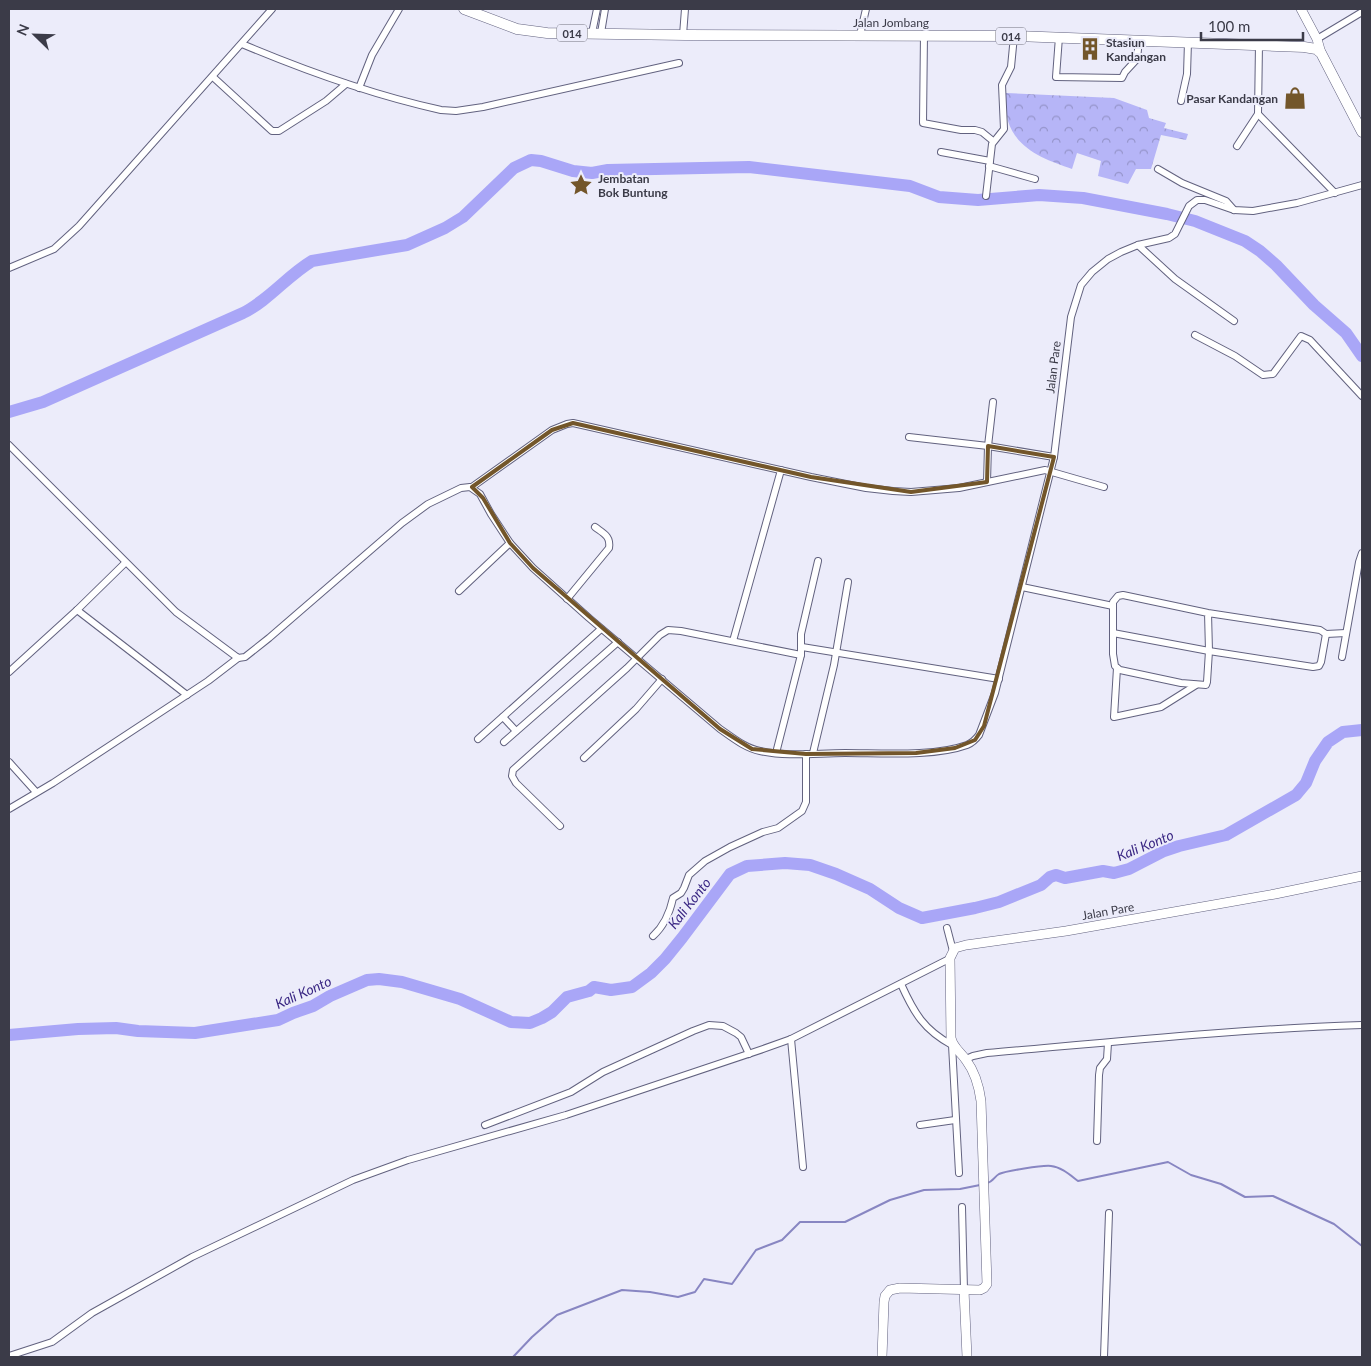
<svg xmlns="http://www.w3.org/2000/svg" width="1371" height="1366" font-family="Lato,sans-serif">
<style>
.forest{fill:url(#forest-crowns)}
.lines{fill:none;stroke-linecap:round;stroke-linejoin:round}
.stream{stroke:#8886c2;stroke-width:2}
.river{stroke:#a9a6f7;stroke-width:12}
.street-casing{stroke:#62627f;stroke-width:8}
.secondary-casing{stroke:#62627f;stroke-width:10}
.primary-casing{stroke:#62627f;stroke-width:11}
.street{stroke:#fff;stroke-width:6}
.secondary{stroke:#fff;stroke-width:9}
.primary{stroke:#fff;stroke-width:10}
.marked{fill:none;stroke:#73562a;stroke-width:4;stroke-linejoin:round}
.labels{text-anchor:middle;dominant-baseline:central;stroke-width:4;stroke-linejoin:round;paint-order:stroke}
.shield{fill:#ececfa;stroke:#70707d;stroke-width:1}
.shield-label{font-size:11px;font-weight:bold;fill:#3b3b48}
.street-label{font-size:12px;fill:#3b3b48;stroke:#ececfa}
.poi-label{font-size:12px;font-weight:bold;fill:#3b3b48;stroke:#ececfa;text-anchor:start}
.water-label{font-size:14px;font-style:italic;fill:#392683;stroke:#ececfa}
</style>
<defs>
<pattern id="forest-crowns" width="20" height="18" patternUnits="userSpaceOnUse" patternTransform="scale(1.25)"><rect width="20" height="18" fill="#b6b5f7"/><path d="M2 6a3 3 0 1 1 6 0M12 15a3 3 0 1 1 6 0" fill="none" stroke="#9594ca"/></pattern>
</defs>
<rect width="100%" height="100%" fill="#ececfa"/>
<path class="forest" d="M1006 93 1114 98 1147 110 1149 118 1166 123 1164 128 1188 134 1186 140 1161 135 1151 169H1136L1128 184 1098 176 1101 161 1077 153 1072 169C1046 160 1017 150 1008 121 1006 112 1006 101 1006 93Z"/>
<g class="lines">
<g class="stream">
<path d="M987 1183C993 1182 994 1177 999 1174 1006 1171 1042 1165 1051 1166 1061 1167 1070 1175 1078 1181L1168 1162 1191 1175 1221 1184 1245 1197 1273 1196 1334 1224 1362 1246"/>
<path d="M513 1357 532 1337 557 1315 622 1290 650 1292 678 1297 695 1292 704 1279 732 1284 756 1250 782 1240 800 1222H845L890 1200 924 1190 960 1189 980 1185"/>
</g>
<g class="river">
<path d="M9 412 43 402 243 313C269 300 287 276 312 261L407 245 445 228 463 217 514 168 531 160 541 161 573 171 592 173 608 170 749 167 910 186 939 197 978 200 1039 195 1083 198 1167 214 1195 221 1245 241 1260 251 1276 265 1314 305 1346 333 1362 356"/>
<path d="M9 1035 78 1029 116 1028 138 1031 195 1033 278 1020 293 1013 313 1006 330 996 367 980 379 979 402 982 460 999 511 1022 530 1023 542 1018 552 1012 567 997 589 991 594 987 611 990 632 987 651 973 665 959 682 938 730 874 747 866 785 863 810 865 836 874 870 889 899 908 922 918 975 908 999 902 1041 885 1050 877 1056 875 1065 878 1103 871 1114 873 1129 869 1164 851 1179 846 1226 835 1296 795 1306 783 1315 761 1328 742 1343 732 1362 730"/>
</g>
<defs>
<g id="street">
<path d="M592 33 597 9"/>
<path d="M601 33 605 9"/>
<path d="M924 34 923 123 961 130H975L982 132 993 141"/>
<path d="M683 35 685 9"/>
<path d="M860 35 866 9"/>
<path d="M1059 37 1056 77 1122 78 1125 72 1137 59 1139 40"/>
<path d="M1317 39 1362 12"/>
<path d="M242 44C306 71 373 95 441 110L456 111 483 107 679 63"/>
<path d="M1259 44 1258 114 1335 193"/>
<path d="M213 77 272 131H279L326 101 346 84"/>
<path d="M359 88 372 55 399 9"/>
<path d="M1181 101 1187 74 1188 42"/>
<path d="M1237 146 1258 114"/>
<path d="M941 152 990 161"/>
<path d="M989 166 1035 179"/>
<path d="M1158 169 1182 183 1226 201 1234 210"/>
<path d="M986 196 992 144 1004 129 1002 85 1011 67 1014 36"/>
<path d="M1138 245 1175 279 1234 321"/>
<path d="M9 268 54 249 79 226 272 9"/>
<path d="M1195 335 1235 356 1263 375 1273 374 1301 336 1310 340 1362 396"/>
<path d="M909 437 988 446 1054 457"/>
<path d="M9 445 176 612 238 658 245 657 269 638 402 523 428 504 461 488 470 487 480 494 491 514 510 543 533 568 589 618 720 729C733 738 745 748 760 751 787 757 817 753 845 753 881 753 934 757 967 745 972 743 976 739 979 735L995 693 1054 457 1071 317 1081 285 1092 272 1108 259 1121 252 1138 245 1169 238 1175 234 1189 206 1197 200H1205L1234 210 1253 211 1297 203 1362 185"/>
<path d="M987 482 988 446 993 402"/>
<path d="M472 487 552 430 567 424 573 423 811 477 866 488 893 491 911 492 959 488 1045 470 1104 487"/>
<path d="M1022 587 1113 606"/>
<path d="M459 591 510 543"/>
<path d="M567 599 609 548C611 536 603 533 595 527"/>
<path d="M77 610 187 695"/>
<path d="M1208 613 1209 651 1207 682 1206 685 1181 683 1120 670 1115 666 1113 654V602L1118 596 1123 595 1208 613 1320 630 1326 634 1346 633"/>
<path d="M1113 633 1209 651 1313 667 1319 666 1321 662 1326 634"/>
<path d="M733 641 781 470"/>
<path d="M802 647 999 679"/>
<path d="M1342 657 1359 562 1362 553"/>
<path d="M1117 668 1114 717 1161 707 1196 685"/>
<path d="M9 672 77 610 125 563"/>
<path d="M503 717 516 731"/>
<path d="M478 739 601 629"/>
<path d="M504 742 618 642"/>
<path d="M776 753 801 655V634L818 561"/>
<path d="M813 753 834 665 848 582"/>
<path d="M584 758 636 709 662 679"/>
<path d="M9 762 36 792"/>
<path d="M9 809 53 783 208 681 238 658"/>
<path d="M560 826 516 783 512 776 513 770 627 668 660 635 668 630 681 631 801 655"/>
<path d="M947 928 953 951"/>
<path d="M653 936C664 926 670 912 673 898L681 893 684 888 689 875 705 861 730 847 763 832 778 828 802 811 806 802V754"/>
<path d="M901 984C914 1013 924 1030 952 1045L959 1173"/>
<path d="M791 1039 803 1167"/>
<path d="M966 1059 973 1056 987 1053C1112 1042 1237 1029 1362 1025"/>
<path d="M485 1125 571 1092 603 1072 693 1031 709 1025 723 1026 736 1033 741 1037 749 1054"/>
<path d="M920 1125 955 1120"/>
<path d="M1097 1141 1099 1075 1100 1068 1107 1059 1108 1043"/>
<path d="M962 1207 964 1290"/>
<path d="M9 1356 52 1342 92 1313 192 1257 353 1180 408 1160 566 1115 763 1049 791 1039 951 958"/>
<path d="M1104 1357 1109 1213"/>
</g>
<g id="secondary">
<path d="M1301 9 1317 39 1321 53"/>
<path d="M964 1290 967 1357"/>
<path d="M882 1357 884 1302 885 1296 890 1290 900 1288 980 1290 984 1288 987 1284 981 1101C979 1086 975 1072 966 1060 961 1052 953 1048 951 1038L950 958 955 948 966 945 1066 931 1275 894 1362 876"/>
</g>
<path id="primary" d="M464 9 517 29 547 33 685 35 1014 36 1304 47 1316 49 1321 53 1362 132"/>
</defs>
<use href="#street" class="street-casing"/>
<use href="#secondary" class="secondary-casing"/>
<use href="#primary" class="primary-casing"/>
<use href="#street" class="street"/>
<use href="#secondary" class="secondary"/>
<use href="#primary" class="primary"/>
</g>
<path class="marked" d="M573 423 811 477 911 492 987 482 988 446 1054 457 984 726 975 740 955 748 916 753 806 754 752 749 720 729 533 568 510 543 483 498 472 487 552 430Z"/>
<defs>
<symbol id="building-bare" viewBox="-9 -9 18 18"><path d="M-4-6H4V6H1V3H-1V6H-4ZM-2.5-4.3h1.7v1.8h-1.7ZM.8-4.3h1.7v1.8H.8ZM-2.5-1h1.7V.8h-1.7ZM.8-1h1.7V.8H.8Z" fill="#73562a" stroke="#ececfa" stroke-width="2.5" paint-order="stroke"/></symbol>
<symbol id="shop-bare" viewBox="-9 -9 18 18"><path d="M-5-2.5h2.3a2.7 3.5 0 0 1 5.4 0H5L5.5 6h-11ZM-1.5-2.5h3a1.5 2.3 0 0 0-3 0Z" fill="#73562a" stroke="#ececfa" stroke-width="2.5" paint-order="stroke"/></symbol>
<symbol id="sight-bare" viewBox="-9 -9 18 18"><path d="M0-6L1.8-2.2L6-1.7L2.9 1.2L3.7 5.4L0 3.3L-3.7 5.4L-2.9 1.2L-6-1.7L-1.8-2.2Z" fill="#73562a" stroke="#ececfa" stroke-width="2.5" paint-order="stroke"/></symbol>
</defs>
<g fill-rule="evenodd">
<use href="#building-bare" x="1074" y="33" width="32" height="32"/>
<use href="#shop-bare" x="1279" y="82" width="32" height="32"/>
<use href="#sight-bare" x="565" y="169" width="32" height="32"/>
</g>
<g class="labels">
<g class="shield">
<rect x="557" y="24.5" width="30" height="17" rx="4"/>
<rect x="996" y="27.5" width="30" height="17" rx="4"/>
</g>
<g class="shield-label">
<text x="572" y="33">014</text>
<text x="1011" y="36">014</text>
</g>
<g class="street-label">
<text x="891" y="22">Jalan Jombang</text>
<text transform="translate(1053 367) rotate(-83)">Jalan Pare</text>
<text transform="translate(1108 911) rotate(-10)">Jalan Pare</text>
</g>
<g class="poi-label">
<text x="1106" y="42">Stasiun<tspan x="1106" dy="14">Kandangan</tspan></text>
<text x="1278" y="98" text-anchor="end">Pasar Kandangan</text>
<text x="598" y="178">Jembatan<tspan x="598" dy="14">Bok Buntung</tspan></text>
</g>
<g class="water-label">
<text transform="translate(1145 845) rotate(-22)">Kali Konto</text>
<text transform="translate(689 903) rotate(-52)">Kali Konto</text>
<text transform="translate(303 992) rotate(-24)">Kali Konto</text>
</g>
</g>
<rect width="1371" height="1366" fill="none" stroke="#3b3b48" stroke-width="20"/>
<g transform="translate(35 35) rotate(293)" stroke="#ececfa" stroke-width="4" paint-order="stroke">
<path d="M0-4L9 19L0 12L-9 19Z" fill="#3b3b48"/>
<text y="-8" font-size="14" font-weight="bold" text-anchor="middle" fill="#3b3b48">N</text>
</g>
<path d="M1201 32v8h102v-8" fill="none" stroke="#3b3b48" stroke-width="2.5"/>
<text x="1208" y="32" font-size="15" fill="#3b3b48" stroke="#ececfa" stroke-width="4" paint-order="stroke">100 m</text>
</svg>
